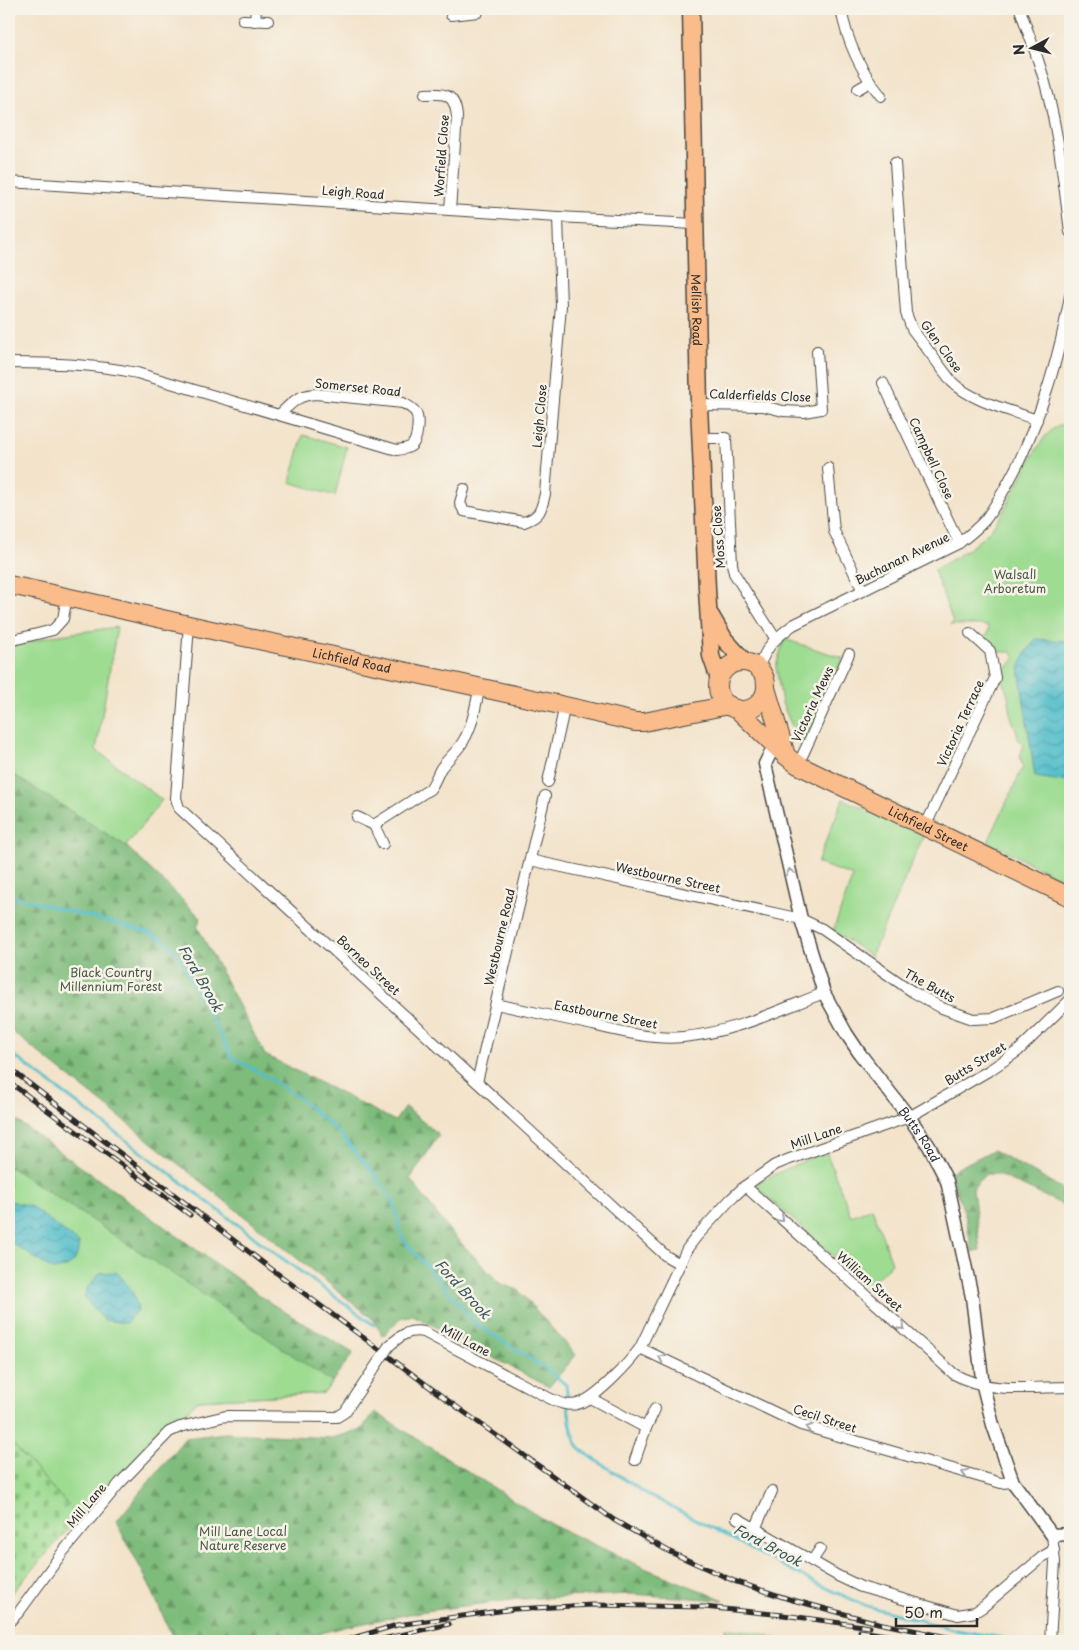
<svg xmlns="http://www.w3.org/2000/svg" width="1079" height="1650" font-family="'Playpen Sans',sans-serif">
<style>
.grass{fill:url(#grass-dots);stroke:#64845e}
.forest{fill:url(#forest-firs);stroke:#547453}
.cemetery{fill:url(#cemetery-stones);stroke:#64845e}
.green{fill:#9ddc91;stroke:#64845e}
.water{fill:url(#water-waves);stroke:#3e747b}
.lines{fill:none;stroke-linecap:round;stroke-linejoin:round}
.stream{stroke:#52becb;stroke-width:3}
.minor-casing{stroke:#494743;stroke-width:12}
.tertiary-casing{stroke:#494743;stroke-width:15}
.primary-casing{stroke:#494743;stroke-width:19}
.trunk-casing{stroke:#494743;stroke-width:20}
.minor{stroke:#fff;stroke-width:10}
.tertiary{stroke:#fff;stroke-width:12}
.primary{stroke:#f9bc8a;stroke-width:16}
.trunk{stroke:#f9bc8a;stroke-width:18}
.rail-casing{stroke:#2b2b2b;stroke-width:5}
.rail{stroke:#f7f3e8;stroke-width:3;stroke-dasharray:9;stroke-linecap:butt}
.minor-bridge-casing{stroke:#494743;stroke-width:12;stroke-linecap:butt}
.minor-bridge{stroke:#fff;stroke-width:10}
.oneway{stroke:#a0a0a0}
.labels{text-anchor:middle;dominant-baseline:central;stroke-width:5;stroke-linejoin:round;paint-order:stroke}
.street-label{font-size:12px;fill:#2b2b2b;stroke:#f7f3e8}
.park-label{font-size:12px;fill:#485744;stroke:#f7f3e8}
.water-label{font-size:14px;font-style:italic;fill:#37575b;stroke:#f7f3e8}
</style>
<defs>
<pattern id="grass-dots" width="8" height="8" patternUnits="userSpaceOnUse" patternTransform="scale(1.25)"><rect width="8" height="8" fill="#9ddc91"/><path d="M2 2h.1M6 6h.1" fill="none" stroke="#87bd7d" stroke-width="1.8" stroke-linecap="round"/></pattern>
<pattern id="forest-firs" width="22" height="20" patternUnits="userSpaceOnUse" patternTransform="scale(1.25)"><rect width="22" height="20" fill="#7ebc7b"/><path d="M5 1l3.5 6h-7zM16 11l3.5 6h-7z" fill="#679965"/></pattern>
<pattern id="cemetery-stones" width="16" height="16" patternUnits="userSpaceOnUse" patternTransform="scale(1.25)"><rect width="16" height="16" fill="#9ddc91"/><path d="M2 7V4a2 2 0 0 1 4 0v3zM10 15v-3a2 2 0 0 1 4 0v3z" fill="#87bd7d"/></pattern>
<pattern id="water-waves" width="16" height="10" patternUnits="userSpaceOnUse" patternTransform="scale(1.25)"><rect width="16" height="10" fill="#52becb"/><path d="M0 5q4-4 8 0t8 0" fill="none" stroke="#449ba5"/></pattern>
</defs>
<rect width="100%" height="100%" fill="#f7f3e8"/>
<filter id="ink" filterUnits="userSpaceOnUse"><feTurbulence type="fractalNoise" baseFrequency=".02" numOctaves="2"/><feDisplacementMap in="SourceGraphic" scale="10" xChannelSelector="R" yChannelSelector="G"/><feConvolveMatrix kernelMatrix="1 2 1 2 8 2 1 2 1" color-interpolation-filters="sRGB"/></filter>
<filter id="wash" filterUnits="userSpaceOnUse"><feTurbulence type="fractalNoise" baseFrequency=".0096" numOctaves="4" result="noise"/><feDisplacementMap in="SourceGraphic" scale="20" xChannelSelector="R" yChannelSelector="G"/><feGaussianBlur stdDeviation="1.12" result="paint"/><feColorMatrix in="noise" values="0 0 0 0 0 0 0 0 0 0 0 0 0 0 0 0 0 1.4 0 .05"/><feComposite in="paint" operator="in"/></filter>
<g filter="url(#wash)">
<rect width="100%" height="100%" fill="#f3e3ca"/>
<path class="grass" d="M726 1628 764 1634 784 1641H723Z"/>
<g class="forest">
<path d="M9 772 126 846 201 918 197 926 265 1055 395 1121 405 1107 439 1135 410 1179 449 1230 499 1283 518 1290 576 1355 549 1387 413 1315 400 1318 383 1336 372 1318 9 1029Z"/>
<path d="M9 1113 17 1121 272 1304 353 1353 324 1393 199 1400 9 1359Z"/>
<path d="M993 1150 1070 1193V1208L997 1174H986L977 1183 973 1189 980 1250 972 1252 966 1218 950 1172Z"/>
<path d="M375 1412 552 1525 647 1569 724 1600 630 1594 518 1599 425 1611 344 1627 292 1641H174L150 1586 116 1522 185 1438 226 1433 332 1438 361 1430Z"/>
</g>
<path class="cemetery" d="M9 1440 79 1517 9 1596Z"/>
<g class="green">
<path d="M1070 420V883L988 842 1023 767 1020 757 1024 744 1017 739 1018 736 1011 716 1009 700 1003 679 1005 670 1015 658 1012 652H993L985 641 988 632V627L982 625H950L953 622 934 570C958 556 981 544 997 521 1014 498 1033 444 1053 429 1058 426 1064 423 1070 420Z"/>
<path d="M303 435 347 447 335 496 290 482Z"/>
<path d="M117 627 96 750 162 800 126 846 9 772V647L52 636Z"/>
<path d="M784 639 843 658 805 750 790 722 782 703 776 667Z"/>
<path d="M843 799 924 835 871 956 833 931 853 876 817 863Z"/>
<path d="M826 1151 851 1216 872 1208 892 1263 868 1287 757 1187 760 1181Z"/>
<path d="M9 1166 167 1270 332 1382 324 1393 198 1400 79 1517 9 1440Z"/>
</g>
<g class="water">
<path d="M1036 639 1068 641 1070 643V786L1068 782 1035 777 1019 668 1025 654Z"/>
<path d="M9 1201 30 1206 79 1243C77 1263 72 1267 53 1270L9 1241Z"/>
<path d="M117 1272 132 1290 138 1309 126 1323 104 1320 84 1298 88 1287 100 1273Z"/>
</g>
<g class="lines">
<g class="stream">
<path d="M9 895 150 933 166 942 177 953 232 1057 264 1075 299 1098 338 1132 375 1175 393 1201 402 1238 476 1324 551 1372 566 1385C569 1405 568 1434 581 1450L642 1491 819 1585 867 1606 956 1630 1020 1641"/>
<path d="M9 1052 279 1256 374 1325"/>
</g>
</g>
</g>
<g filter="url(#ink)">
<g class="lines">
<defs>
<g id="minor">
<path d="M841 9C847 42 860 70 881 96"/>
<path d="M1020 9C1026 27 1033 45 1039 63 1057 117 1063 176 1070 232"/>
<path d="M451 15 478 12"/>
<path d="M243 20 268 21"/>
<path d="M255 21 256 9"/>
<path d="M858 89 870 82"/>
<path d="M425 94C446 93 455 94 457 117L450 210"/>
<path d="M895 163 906 313 912 329 952 382C973 402 1010 410 1037 420"/>
<path d="M9 182 558 217 695 224"/>
<path d="M9 363C52 363 94 364 137 373L397 450C402 449 409 449 412 445 418 439 419 419 416 413 413 408 408 406 403 403L316 394C297 395 292 403 279 415"/>
<path d="M883 383 959 543"/>
<path d="M699 405 763 406 783 411 804 412 821 409 817 351"/>
<path d="M710 438H726L732 564 734 573 775 638"/>
<path d="M828 468 834 531 863 591"/>
<path d="M464 489 460 503 464 511 524 522C541 516 541 510 545 494L561 306 558 217"/>
<path d="M189 625 176 798 179 808 666 1256 680 1264"/>
<path d="M9 641 53 630 63 619 67 596"/>
<path d="M758 668C768 645 773 640 793 625L959 543C968 536 977 529 985 520 998 503 1008 483 1018 464 1043 410 1060 354 1070 296"/>
<path d="M798 765 849 654"/>
<path d="M548 782 565 705"/>
<path d="M357 817 374 825 383 844"/>
<path d="M374 825 430 789C435 782 437 775 441 768 447 760 454 754 460 746 473 729 475 707 480 686"/>
<path d="M925 827 995 678 990 651 970 633"/>
<path d="M530 860 801 919 822 929 913 992 942 1008 973 1019 994 1018 1058 991"/>
<path d="M496 1004C528 1011 561 1018 593 1025 622 1032 653 1040 683 1037 732 1033 779 1010 824 993"/>
<path d="M477 1082 545 796"/>
<path d="M745 1186 954 1374C988 1394 1032 1387 1070 1387"/>
<path d="M389 1346C400 1336 408 1329 424 1332L547 1397C557 1402 569 1408 580 1403 597 1397 629 1363 640 1348L687 1249 696 1237 730 1200 745 1186 775 1165 787 1160 909 1117 990 1070 1018 1051 1070 1000"/>
<path d="M640 1348 801 1425 1001 1483 1013 1482"/>
<path d="M590 1398 646 1428"/>
<path d="M635 1460 646 1428 655 1409"/>
<path d="M737 1518 838 1576 861 1587 958 1615 975 1612 983 1607 1042 1557 1054 1550"/>
<path d="M756 1527 772 1491"/>
<path d="M812 1561 820 1549"/>
<path d="M9 1622 19 1612 62 1553 119 1484 169 1432 180 1427 226 1416 337 1417 345 1412 349 1406"/>
<path d="M1050 1641 1055 1562 1052 1535"/>
</g>
<g id="tertiary">
<path id="s1" d="M775 744 765 764 801 919 824 993 846 1033 860 1054 909 1117 929 1146 947 1181 972 1297 983 1386 993 1425 1013 1482 1052 1535 1070 1534"/>
</g>
<g id="primary">
<path id="s2" d="M691 9 699 405 707 589 711 656 719 679"/>
<path d="M711 616 725 640 745 662"/>
</g>
<g id="trunk">
<path id="s3" d="M9 585C85 600 159 619 235 635 368 664 502 691 635 722H644L729 705"/>
<circle cx="742" cy="686" r="24"/>
<path d="M766 688 785 752"/>
<path id="s4" d="M737 709 786 756 798 765 1070 897"/>
</g>
</defs>
<use href="#minor" class="minor-casing"/>
<use href="#tertiary" class="tertiary-casing"/>
<use href="#primary" class="primary-casing"/>
<use href="#trunk" class="trunk-casing"/>
<use href="#minor" class="minor"/>
<use href="#tertiary" class="tertiary"/>
<use href="#primary" class="primary"/>
<use href="#trunk" class="trunk"/>
<defs>
<g id="rail">
<path d="M9 1068 266 1265 443 1397 614 1520 670 1552 734 1581 789 1599 878 1623 967 1641"/>
<path d="M9 1082 190 1215"/>
<path d="M860 1631 927 1641"/>
<path d="M343 1641 397 1625 514 1609 593 1605 704 1607 783 1615 870 1627"/>
<path d="M374 1641 449 1624"/>
</g>
</defs>
<use href="#rail" class="rail-casing"/>
<use href="#rail" class="rail"/>
<defs>
<path id="minor-bridge" d="M349 1406 389 1346"/>
</defs>
<use href="#minor-bridge" class="minor-bridge-casing"/>
<use href="#minor-bridge" class="minor-bridge"/>
</g>
<defs><path id="oneway-chevron" d="M-2-3.5L2.5 0L-2 3.5" fill="none" stroke-width="1.6" stroke-linecap="round" stroke-linejoin="round" transform="scale(1.25)"/></defs>
<g class="oneway">
<use href="#oneway-chevron" transform="translate(790 872) rotate(-103)"/>
<use href="#oneway-chevron" transform="translate(781 1219) rotate(42)"/>
<use href="#oneway-chevron" transform="translate(902 1327) rotate(42)"/>
<use href="#oneway-chevron" transform="translate(662 1358) rotate(-154)"/>
<use href="#oneway-chevron" transform="translate(809 1428) rotate(-163)"/>
<use href="#oneway-chevron" transform="translate(965 1473) rotate(-165)"/>
</g>
</g>
<g class="labels">
<g class="street-label">
<text transform="translate(441 156) rotate(-86)">Worfield Close</text>
<text transform="translate(353 192) rotate(4)">Leigh Road</text>
<text stroke="none"><textPath href="#s2" startOffset="301">Mellish Road</textPath></text>
<text transform="translate(942 346) rotate(54)">Glen Close</text>
<text transform="translate(358 387) rotate(6)">Somerset Road</text>
<text transform="translate(760 395) rotate(2)">Calderfields Close</text>
<text transform="translate(539 416) rotate(-85)">Leigh Close</text>
<text transform="translate(932 458) rotate(65)">Campbell Close</text>
<text transform="translate(718 537) rotate(-94)">Moss Close</text>
<text transform="translate(902 558) rotate(-26)">Buchanan Avenue</text>
<text stroke="none"><textPath href="#s3" startOffset="351">Lichfield Road</textPath></text>
<text transform="translate(812 704) rotate(-65)">Victoria Mews</text>
<text transform="translate(960 723) rotate(-65)">Victoria Terrace</text>
<text stroke="none"><textPath href="#s4" startOffset="228">Lichfield Street</textPath></text>
<text transform="translate(668 877) rotate(12)">Westbourne Street</text>
<text transform="translate(499 937) rotate(-77)">Westbourne Road</text>
<text transform="translate(369 965) rotate(43)">Borneo Street</text>
<text transform="translate(930 985) rotate(29)">The Butts</text>
<text transform="translate(606 1014) rotate(11)">Eastbourne Street</text>
<text transform="translate(975 1063) rotate(-32)">Butts Street</text>
<text stroke="none"><textPath href="#s1" startOffset="430">Butts Road</textPath></text>
<text transform="translate(816 1136) rotate(-19)">Mill Lane</text>
<text transform="translate(870 1281) rotate(42)">William Street</text>
<text transform="translate(466 1340) rotate(28)">Mill Lane</text>
<text transform="translate(825 1418) rotate(18)">Cecil Street</text>
<text transform="translate(86 1505) rotate(-50)">Mill Lane</text>
</g>
<g class="park-label">
<text x="1015" y="574">Walsall<tspan x="1015" dy="14">Arboretum</tspan></text>
<text x="111" y="972">Black Country<tspan x="111" dy="14">Millennium Forest</tspan></text>
<text x="243" y="1531">Mill Lane Local<tspan x="243" dy="14">Nature Reserve</tspan></text>
</g>
<g class="water-label">
<text transform="translate(201 978) rotate(60)">Ford Brook</text>
<text transform="translate(463 1289) rotate(48)">Ford Brook</text>
<text transform="translate(768 1545) rotate(28)">Ford Brook</text>
</g>
</g>
<rect width="1079" height="1650" fill="none" stroke="#f7f3e8" stroke-width="30"/>
<g transform="translate(1032 48) rotate(263)" stroke="#f7f3e8" stroke-width="4" paint-order="stroke">
<path d="M0-4L9 19L0 12L-9 19Z" fill="#2b2b2b"/>
<text y="-8" font-size="14" font-weight="bold" text-anchor="middle" fill="#2b2b2b">N</text>
</g>
<path d="M896 1618v8h81v-8" fill="none" stroke="#2b2b2b" stroke-width="2.5"/>
<text x="904" y="1618" font-size="15" fill="#2b2b2b" stroke="#f7f3e8" stroke-width="4" paint-order="stroke">50 m</text>
</svg>
